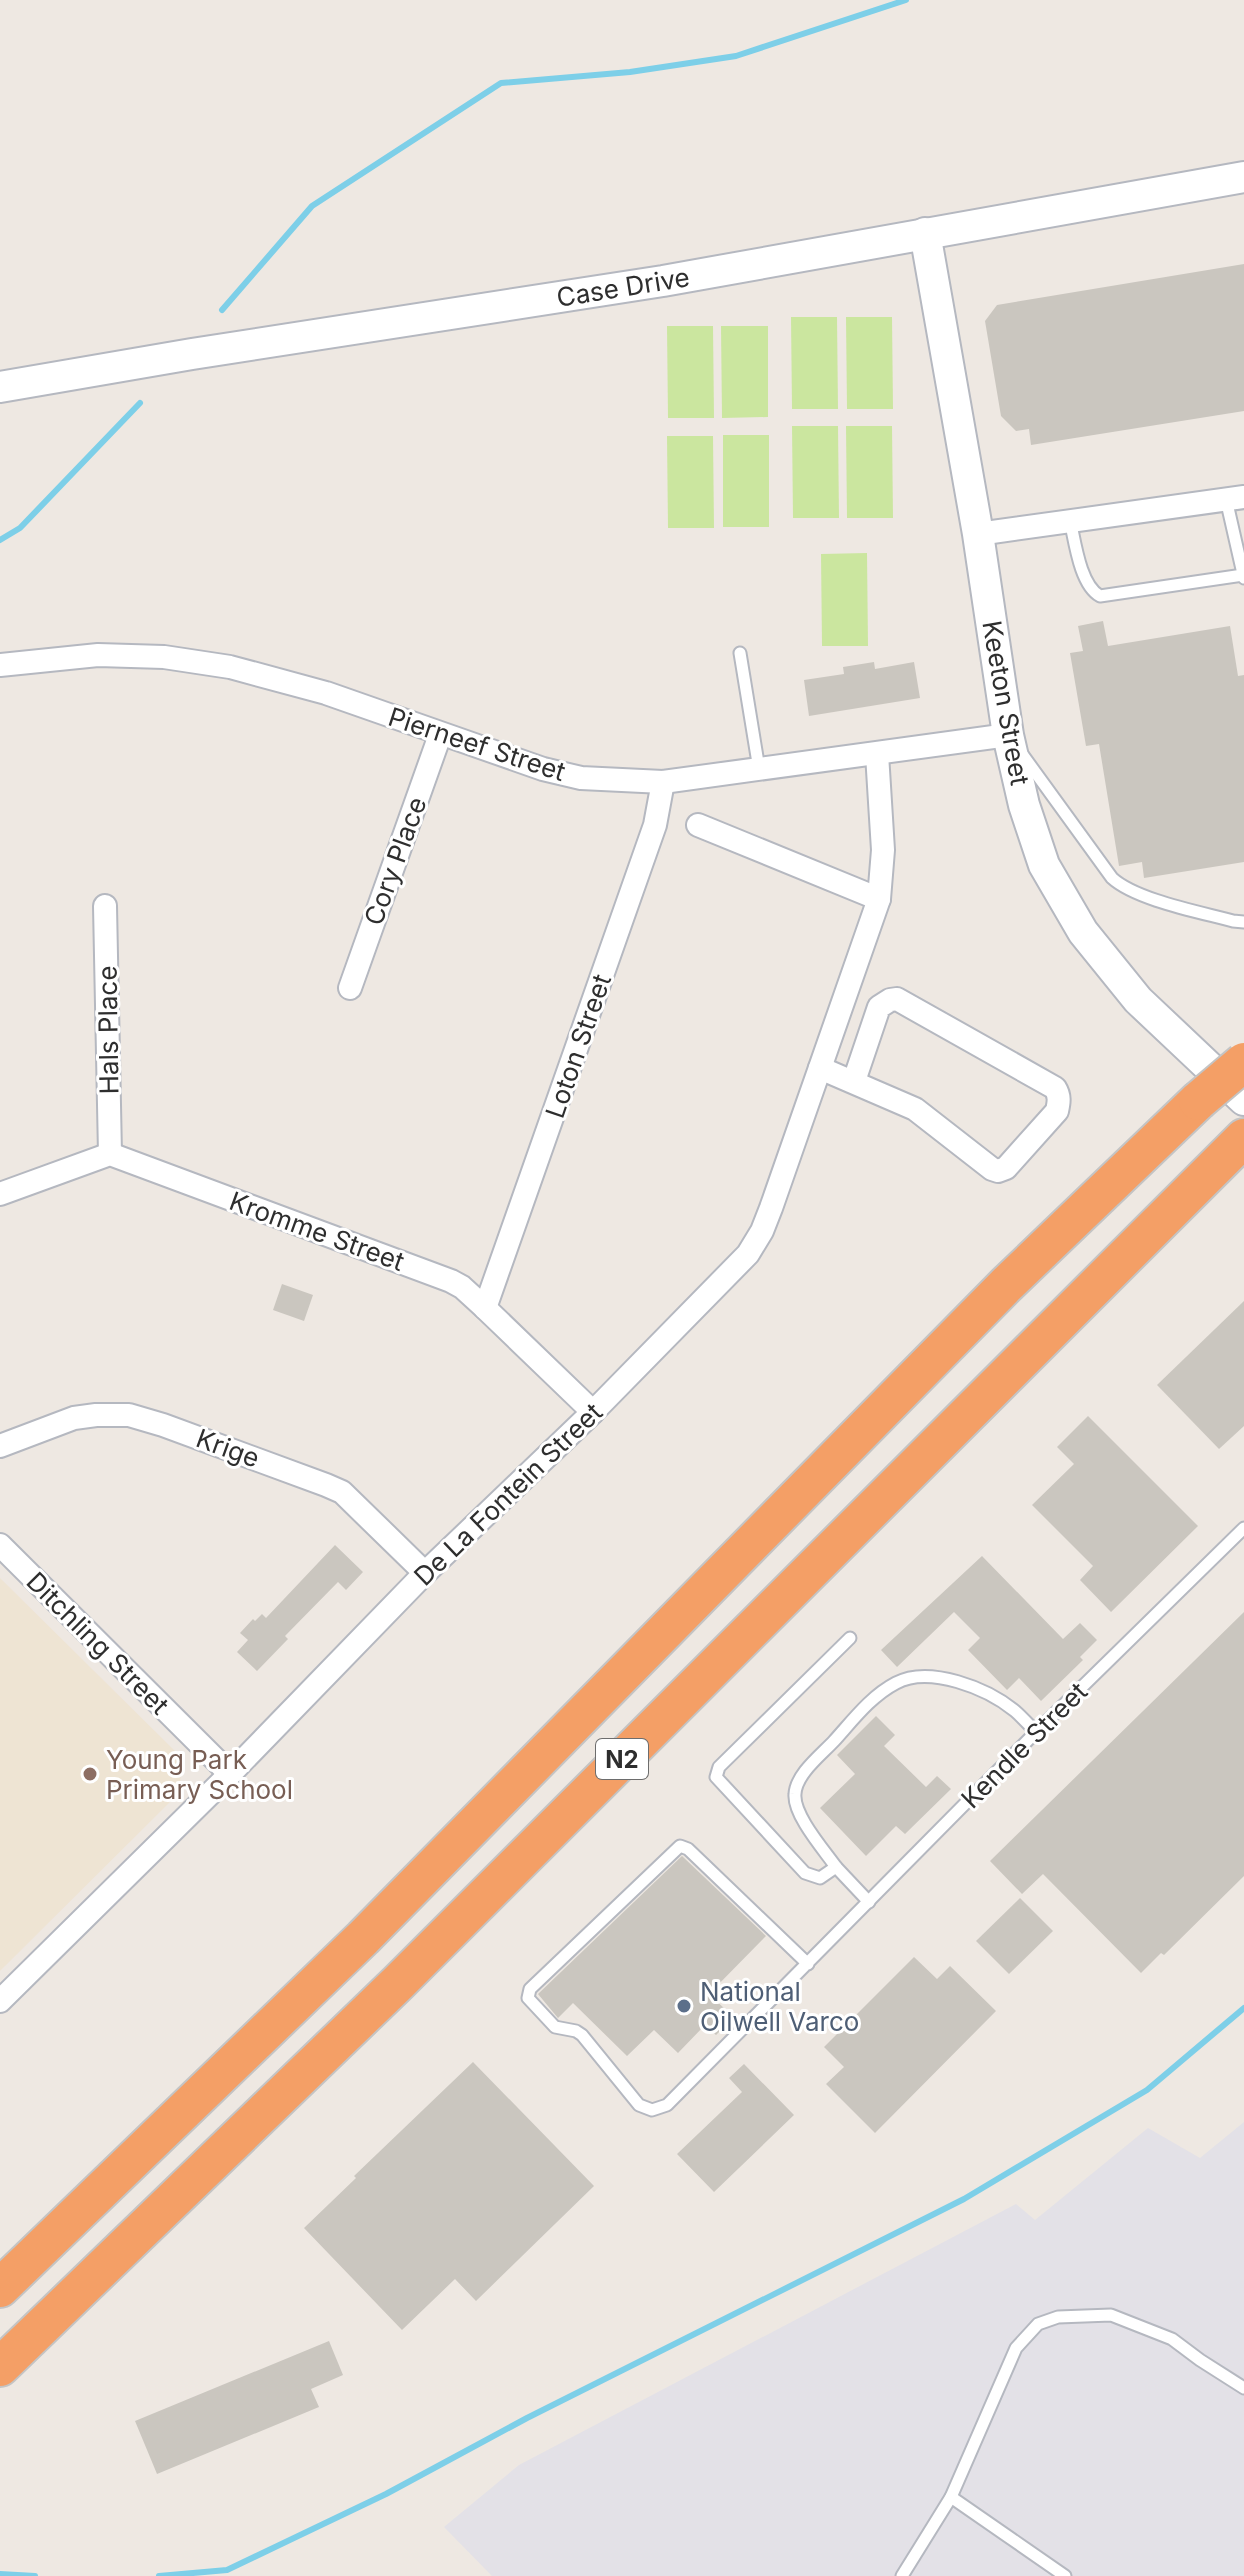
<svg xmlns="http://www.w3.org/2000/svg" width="1244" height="2576" font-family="Inter,sans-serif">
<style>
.industrial{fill:#e3e1e7}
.education{fill:#eee4d3}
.pitch{fill:#cbe69f}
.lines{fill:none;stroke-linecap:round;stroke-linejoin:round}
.stream{stroke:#7dcfe8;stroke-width:6}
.building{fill:#cac6bf}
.lane-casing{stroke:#b5b8c0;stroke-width:15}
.street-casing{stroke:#b5b8c0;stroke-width:26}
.secondary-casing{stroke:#b5b8c0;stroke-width:34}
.highway-casing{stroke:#c4c4c4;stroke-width:42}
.lane{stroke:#fff;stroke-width:11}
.street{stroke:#fff;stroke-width:22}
.secondary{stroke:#fff;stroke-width:30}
.highway{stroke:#f49f66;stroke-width:38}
.highway-bridge-casing{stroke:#c4c4c4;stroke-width:42;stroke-linecap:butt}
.highway-bridge{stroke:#f49f66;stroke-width:38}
.education-dot{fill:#8d6e63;stroke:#fff;stroke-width:3}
.service-dot{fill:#5c6f8a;stroke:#fff;stroke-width:3}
.labels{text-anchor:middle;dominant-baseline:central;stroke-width:6;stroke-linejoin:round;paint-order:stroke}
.shield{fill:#fff;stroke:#6d6d6d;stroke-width:2}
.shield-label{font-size:24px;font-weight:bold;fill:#2e2e2e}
.street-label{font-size:26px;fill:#2e2e2e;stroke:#fff}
.education-label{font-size:26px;fill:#785e54;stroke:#fff;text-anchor:start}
.service-label{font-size:26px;fill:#4e5e75;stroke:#fff;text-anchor:start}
</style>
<rect width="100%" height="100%" fill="#eee8e2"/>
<path class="industrial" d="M1244 2122V2576H492L444 2527 519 2465 1016 2204 1035 2220 1148 2128 1200 2158Z"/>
<path class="education" d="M0 1578 181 1757 180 1792 0 1971Z"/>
<g class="pitch">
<path d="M791 317H837L838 409H792Z"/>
<path d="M846 317H892L893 409H847Z"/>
<path d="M667 326H713L714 418H668Z"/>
<path d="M721 326H768V417L722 418Z"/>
<path d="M792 426H838L839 518H793Z"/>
<path d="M846 426H892L893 518H847Z"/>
<rect x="723" y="435" width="46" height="92"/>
<path d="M667 436H713L714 528H668Z"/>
<path d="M867 553 868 646H822L821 554Z"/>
</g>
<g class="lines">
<g class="stream">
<path d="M222 310 312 206 501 83 630 72 736 56 906 0"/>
<path d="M0 540 20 528 140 403"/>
<path d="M0 2574 35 2576"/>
<path d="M159 2576 227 2570 386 2494 527 2418 964 2199 1147 2090 1244 2008"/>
</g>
</g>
<g class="building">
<path d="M1244 264V411L1031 445 1029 429 1016 431 1001 416 985 321 997 305Z"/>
<path d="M1103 621 1108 646 1230 626 1238 676 1244 675V862L1144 878 1142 862 1119 866 1099 744 1086 746 1070 653 1083 651 1078 626Z"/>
<path d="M874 662 875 669 914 662 920 698 809 716 804 680 844 674 843 667Z"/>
<path d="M282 1284 313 1295 304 1321 273 1310Z"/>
<path d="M1244 1301V1426L1219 1449 1157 1385Z"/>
<path d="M1088 1416 1198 1526 1111 1612 1080 1580 1093 1566 1032 1505 1074 1464 1057 1447Z"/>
<path d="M335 1545 363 1572 346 1590 338 1582 285 1636 288 1639 257 1671 237 1652 248 1640 240 1633 253 1619 255 1621 262 1614 266 1618Z"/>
<path d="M982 1556 1063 1639 1080 1623 1097 1640 1080 1657 1083 1660 1041 1701 1019 1678 1007 1690 968 1650 980 1638 954 1612 897 1667 881 1650Z"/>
<path d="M1244 1612V1876L1164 1955 1161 1953 1141 1973 1043 1874 1022 1894 990 1861Z"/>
<path d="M876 1716 895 1735 884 1746 926 1787 937 1776 951 1789 905 1834 896 1826 866 1856 820 1808 855 1774 837 1755Z"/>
<path d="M682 1856 766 1936 709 1994 726 2010 720 2017 727 2024 716 2035 705 2025 678 2053 654 2030 627 2056 573 2003 558 2018 538 1994Z"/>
<path d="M1020 1898 1053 1931 1009 1974 976 1941Z"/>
<path d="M914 1957 937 1979 950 1966 996 2011 875 2133 826 2084 844 2067 824 2047Z"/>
<path d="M473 2062 594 2186 476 2301 455 2279 402 2330 304 2228 356 2178 354 2176Z"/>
<path d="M744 2064 794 2115 714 2192 677 2154 742 2092 729 2078Z"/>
<path d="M329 2341 343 2375 311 2389 319 2407 157 2474 135 2421Z"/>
</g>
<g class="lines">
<defs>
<g id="lane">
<path d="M1226 499 1244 578"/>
<path d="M1070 520C1075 542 1080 585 1100 596L1243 575"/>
<path d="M740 653 759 769"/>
<path d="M1022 754 1112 878C1136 900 1200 912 1233 921L1244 922"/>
<path d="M850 1638 719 1767 716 1777 805 1873 820 1878 836 1867 869 1902"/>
<path d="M836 1867C824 1850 793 1815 795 1794 796 1774 821 1755 834 1741 853 1720 871 1696 896 1683 929 1665 987 1688 1015 1711 1022 1717 1029 1725 1036 1732"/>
<path d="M808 1964 688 1849 680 1846 530 1989 528 1998 555 2027 576 2031 582 2035 639 2105 652 2110 667 2105 1036 1732 1244 1528"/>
<path d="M951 2497 1065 2576"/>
<path d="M902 2576 951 2497 1016 2348 1038 2324 1058 2317 1111 2315 1172 2339 1200 2360 1244 2388"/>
</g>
<g id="street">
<path d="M978 534 1244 497"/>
<path d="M0 665 98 655 164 657 230 667 326 693 543 769 581 778 663 782 1008 735"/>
<path d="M698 825 879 899"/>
<path d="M105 906 110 1154"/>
<path d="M350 988 440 735"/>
<path d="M820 1068 915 1109 992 1169 998 1171 1006 1168 1057 1111C1059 1102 1060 1096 1055 1088L897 999 890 1000 879 1007 854 1081"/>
<path d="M0 1194 110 1154 451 1281 462 1287 485 1308 593 1412"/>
<path d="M485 1308 655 825 663 782"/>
<path d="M0 1446 74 1418 96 1415H129L163 1425 326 1485 342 1492 425 1573"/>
<path d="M0 1545 230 1774"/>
<path d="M0 2001 230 1774 425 1573 593 1412 748 1254 762 1231 771 1208 879 899 883 850 877 754"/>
</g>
<g id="secondary">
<path d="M925 233 978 534 1008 735 1024 805 1044 865 1083 932 1138 1000 1244 1100"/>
<path d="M0 387 192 354 663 281 1244 177"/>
</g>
<g id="highway">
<path d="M0 2288 363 1938 1006 1285 1198 1101"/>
<path d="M0 2367 398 1983 1244 1138"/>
</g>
</defs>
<use href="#lane" class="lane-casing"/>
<use href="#street" class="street-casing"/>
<use href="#secondary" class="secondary-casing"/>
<use href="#highway" class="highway-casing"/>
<use href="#lane" class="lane"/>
<use href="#street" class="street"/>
<use href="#secondary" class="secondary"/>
<use href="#highway" class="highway"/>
<defs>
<path id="highway-bridge" d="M1198 1101 1244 1062"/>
</defs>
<use href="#highway-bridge" class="highway-bridge-casing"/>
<use href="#highway-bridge" class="highway-bridge"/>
</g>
<circle class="education-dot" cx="90" cy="1774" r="8"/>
<circle class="service-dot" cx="684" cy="2006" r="8"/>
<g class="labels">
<rect class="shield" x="596" y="1739" width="52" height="40" rx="6"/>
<g class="shield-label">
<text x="622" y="1759">N2</text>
</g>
<g class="street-label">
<text transform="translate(623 287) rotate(-9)">Case Drive</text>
<text transform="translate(1006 703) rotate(80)">Keeton Street</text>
<text transform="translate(477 744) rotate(18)">Pierneef Street</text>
<text transform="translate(395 861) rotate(-70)">Cory Place</text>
<text transform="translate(108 1030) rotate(-91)">Hals Place</text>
<text transform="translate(578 1046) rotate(-71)">Loton Street</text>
<text transform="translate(317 1231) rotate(20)">Kromme Street</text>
<text transform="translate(228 1448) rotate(20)">Krige</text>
<text transform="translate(508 1494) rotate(-44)">De La Fontein Street</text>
<text transform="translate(98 1643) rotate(45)">Ditchling Street</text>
<text transform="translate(1024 1745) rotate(-45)">Kendle Street</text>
</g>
<g class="education-label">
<text x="106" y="1759">Young Park<tspan x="106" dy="30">Primary School</tspan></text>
</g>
<g class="service-label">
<text x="700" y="1991">National<tspan x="700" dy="30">Oilwell Varco</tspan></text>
</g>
</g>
</svg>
